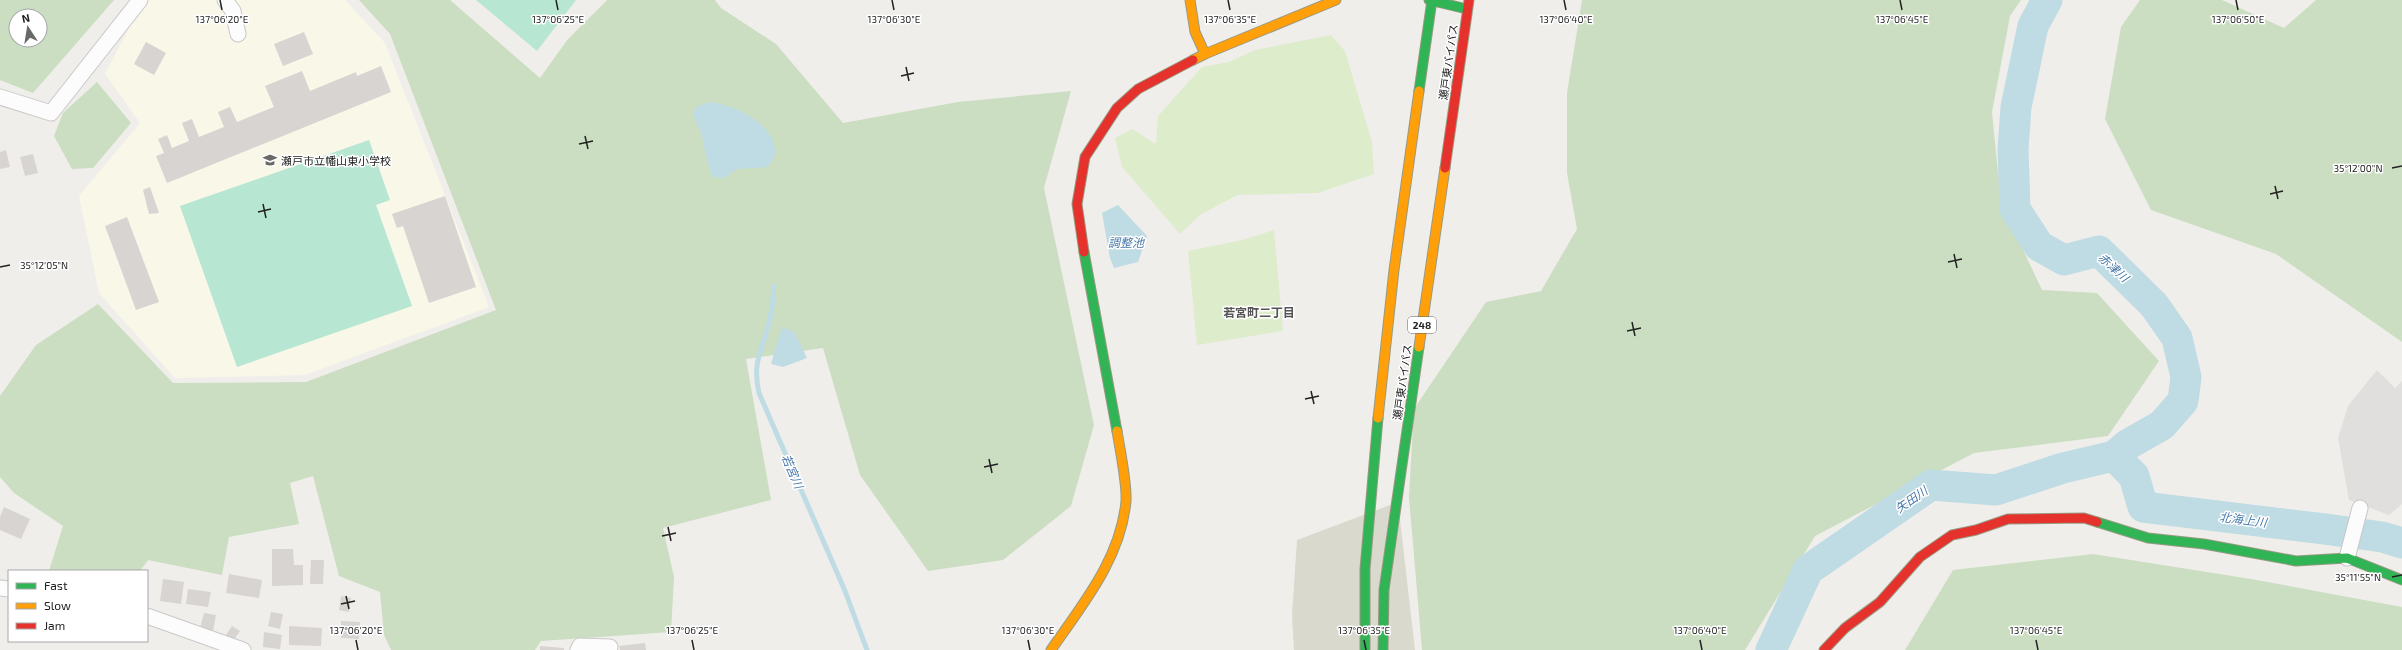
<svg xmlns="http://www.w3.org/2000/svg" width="2402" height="650" font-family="'Exo 2','Noto Sans JP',sans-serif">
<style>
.education{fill:#f8f7e8}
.construction{fill:#d9d9cd}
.grass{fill:#ddeccb}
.forest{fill:#cbdec1;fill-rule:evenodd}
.pitch{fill:#b7e6d2}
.parking{fill:#e0dfde}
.water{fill:#bfdbe3}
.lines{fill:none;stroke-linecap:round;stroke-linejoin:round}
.stream{stroke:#bfdbe3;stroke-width:5}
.river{stroke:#bfdbe3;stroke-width:31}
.building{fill:#d7d4d2}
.street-casing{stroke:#c9c8c7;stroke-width:17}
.fast-casing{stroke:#999a82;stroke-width:11}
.slow-casing{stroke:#999a82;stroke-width:11}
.jam-casing{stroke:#999a82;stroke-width:11}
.street{stroke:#fdfcfc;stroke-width:15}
.fast{stroke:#30b455;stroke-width:9}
.slow{stroke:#ff9f0a;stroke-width:9}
.jam{stroke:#e5322d;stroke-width:9}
.ticks{fill:none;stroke:#222;stroke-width:1.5}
.labels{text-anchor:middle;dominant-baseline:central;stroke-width:3;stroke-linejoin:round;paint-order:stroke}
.shield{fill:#fff;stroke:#646464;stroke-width:1}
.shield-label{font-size:10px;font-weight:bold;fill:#222}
.street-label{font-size:11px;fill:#222;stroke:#fff}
.poi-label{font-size:11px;fill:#222;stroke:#fff;text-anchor:start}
.water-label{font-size:12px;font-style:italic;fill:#4a7aab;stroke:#fff}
.neighbourhood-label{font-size:12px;font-weight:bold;fill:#555;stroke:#fff}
.ticks-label{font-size:10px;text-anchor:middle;fill:#222;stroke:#fff;stroke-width:3;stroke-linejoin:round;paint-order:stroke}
</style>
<rect width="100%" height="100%" fill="#f0eeeb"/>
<path class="education" d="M144 0H345L385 43 489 307 305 375 175 378 99 293 79 196 140 123 105 74Z"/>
<path class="construction" d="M1398 502 1415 650H1294L1292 615 1297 540Z"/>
<g class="grass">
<path d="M1331 35 1345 51 1372 142 1374 174 1318 193 1238 195 1201 214 1180 234 1122 167 1115 138 1132 129 1156 144 1158 116 1202 67 1229 62 1255 50Z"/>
<path d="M1274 230 1283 331 1197 345 1188 251 1242 240Z"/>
</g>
<g class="forest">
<path d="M0 0H114L33 93 0 80ZM16 16H40V40H16Z"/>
<path d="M359 0H450L540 78 568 39 607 0H715L721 8 776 44 843 123 958 102 1071 91 1044 188 1094 425 1071 506 1003 560 928 571 860 475 823 348 746 359 771 500 663 528 674 577 671 632 541 641 535 650H391L384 635 380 592 339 576 313 476 290 483 299 524 229 537 222 575 148 560 140 571H49L63 526 14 493 0 477V396L36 345 98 304 173 383 306 382 496 310 390 34Z"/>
<path d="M1582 0H2021L2010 16 1992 112 2001 203 2042 290 2097 293 2159 361 2108 436 1974 453 1815 536 1745 650H1422L1409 497 1414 409 1486 302 1541 291 1577 229 1567 173V93Z"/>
<path d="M2140 0H2222L2284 28 2316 0H2402V342L2276 254 2151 210 2105 119 2121 27Z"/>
<path d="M97 82 131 123 93 168 72 169 54 136 63 113Z"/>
<path d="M2093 554 2251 579 2402 607V650H1905L1953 570Z"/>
</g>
<g class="pitch">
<path d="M476 0H576L537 51Z"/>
<path d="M369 140 390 200 376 205 412 306 237 367 180 206Z"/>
</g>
<path class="parking" d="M2377 370 2395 388 2402 381V504L2389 515 2349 500 2338 438 2348 406Z"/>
<g class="water">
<path d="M709 102C730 104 762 118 772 138 774 143 775 148 776 153L768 167 737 169 724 178 713 177 710 172 701 133 693 115 696 107Z"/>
<path d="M1118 205 1147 236 1138 262 1114 268 1110 258 1102 213Z"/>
<path d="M782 327 794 332 807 358 783 367 771 364Z"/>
</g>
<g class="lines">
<path class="stream" d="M774 286C773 296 773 305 771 314 765 346 751 359 759 393L845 591 867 650"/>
<g class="river">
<path d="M2114 456 2134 476 2143 507 2325 529 2382 537 2402 543"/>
<path d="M1771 650 1808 570 1931 485 1996 490 2063 468 2114 456 2127 445 2162 425 2183 401 2186 377 2177 338 2154 305 2099 251 2064 260 2039 246 2015 209 2013 149 2016 107 2033 26 2047 0"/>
</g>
</g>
<g class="building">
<path d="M304 32 313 54 283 66 274 44Z"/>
<path d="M146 42 166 53 154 75 134 64Z"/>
<path d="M381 66 391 92 167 183 156 156 164 153 158 139 167 135 172 148 189 141 182 123 192 119 199 137 224 127 218 112 230 107 237 122 274 107 265 86 302 71 310 91 356 72 357 76Z"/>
<path d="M6 150 10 167 0 169V152Z"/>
<path d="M33 154 38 173 25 176 20 157Z"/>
<path d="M150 187 159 213 149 214 143 190Z"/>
<path d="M445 196 476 287 429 303 403 226 397 228 392 214Z"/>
<path d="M127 217 159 302 136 310 105 226Z"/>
<path d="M4 507 30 519 21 539 0 530V517Z"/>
<path d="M272 549H293L294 565H303V585L272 586Z"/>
<path d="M311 560H324L323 584H310Z"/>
<path d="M229 574 262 580 259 598 226 593Z"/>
<path d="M163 579 184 582 181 604 160 601Z"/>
<path d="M188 589 211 592 208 607 186 604Z"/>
<path d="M341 596 351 598 349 612 339 610Z"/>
<path d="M271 612 283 614 280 629 268 626Z"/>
<path d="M204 613 216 615 213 631 200 628Z"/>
<path d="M341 621 360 622 359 639 341 638Z"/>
<path d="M232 626 240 631 233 641 226 635Z"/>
<path d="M289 626 322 628 321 646 289 645Z"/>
<path d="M264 632 282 635 280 649 263 647Z"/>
<path d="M645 643 646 650H620L619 646Z"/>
<path d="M540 646 564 648V650H540Z"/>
</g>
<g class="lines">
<defs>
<g id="street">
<path d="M225 0 233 11 238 34"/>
<path d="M0 97 51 113 140 0"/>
<path d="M2347 558 2360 508"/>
<path d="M0 588 9 589"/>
<path d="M147 616 243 650"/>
<path d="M578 650 580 646 610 647"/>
</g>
<g id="fast">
<path d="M1429 0 1467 9"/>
<path d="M1419 91 1432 0"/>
<path d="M1084 252 1117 431"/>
<path d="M2097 522 2148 538 2204 544 2296 561 2347 558 2402 580"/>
<path d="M1365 650V569L1378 418"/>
<path d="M1383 650 1384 590 1419 347"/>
</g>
<g id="slow">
<path d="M1190 0 1195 32 1205 54 1193 60"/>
<path d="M1205 54 1336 0"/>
<path d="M1419 347 1445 168"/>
<path d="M1378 418 1394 270 1419 91"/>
<path d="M1051 650C1083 604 1121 558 1126 501 1127 482 1120 450 1117 431"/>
</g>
<g id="jam">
<path d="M1445 168 1469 0"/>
<path d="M1084 252 1077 204 1085 157 1117 108 1138 89 1193 60"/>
<path d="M1824 650 1845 628 1880 602 1920 557 1952 535 1976 530 2008 519 2084 518 2097 522"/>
</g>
</defs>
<use href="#street" class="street-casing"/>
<use href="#fast" class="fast-casing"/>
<use href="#slow" class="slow-casing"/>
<use href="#jam" class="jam-casing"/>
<use href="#street" class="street"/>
<use href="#fast" class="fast"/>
<use href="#slow" class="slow"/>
<use href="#jam" class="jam"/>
</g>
<path class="ticks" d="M220 0 222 10M556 0 558 10M892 0 894 10M1228 0 1230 10M1564 0 1566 10M1900 0 1902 10M2236 0 2238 10M906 67 909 81M901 76 914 73M585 136 588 149M579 144 593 141M2392 168 2402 166M2275 186 2278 199M2270 194 2283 191M263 204 266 218M258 212 271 209M1954 254 1957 268M1948 262 1962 259M0 267 10 265M1632 322 1635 336M1627 331 1641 328M1311 391 1314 404M1305 399 1319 396M989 459 992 473M984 467 998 464M668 527 671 541M662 536 676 533M2392 577 2402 575M346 596 349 609M341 604 355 601M356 640 358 650M692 640 694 650M1028 640 1030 650M1364 640 1366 650M1700 640 1702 650M2036 640 2038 650"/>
<defs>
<symbol id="school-bare" viewBox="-9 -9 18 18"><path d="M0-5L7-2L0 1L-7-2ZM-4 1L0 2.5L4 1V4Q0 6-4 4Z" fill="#6a6968" stroke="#fff" stroke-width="2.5" paint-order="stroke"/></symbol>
</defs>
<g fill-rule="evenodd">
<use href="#school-bare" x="260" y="150" width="20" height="20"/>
</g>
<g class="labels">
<rect class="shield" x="1408" y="317" width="28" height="16" rx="3"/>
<g class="shield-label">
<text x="1422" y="325">248</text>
</g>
<g class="street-label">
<text transform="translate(1448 62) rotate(-82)">瀬戸東バイパス</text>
<text transform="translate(1402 382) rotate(-82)">瀬戸東バイパス</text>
</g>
<g class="poi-label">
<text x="281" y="160">瀬戸市立幡山東小学校</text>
</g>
<g class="water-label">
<text x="1126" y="242">調整池</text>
<text transform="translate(2114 267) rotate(42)">赤津川</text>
<text transform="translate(793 471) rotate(67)">若宮川</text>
<text transform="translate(1911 499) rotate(-35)">矢田川</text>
<text transform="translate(2243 519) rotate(7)">北海上川</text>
</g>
<g class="neighbourhood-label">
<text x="1259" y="312">若宮町二丁目</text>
</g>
</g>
<g class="ticks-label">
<text x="222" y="23">137°06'20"E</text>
<text x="558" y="23">137°06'25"E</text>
<text x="894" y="23">137°06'30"E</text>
<text x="1230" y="23">137°06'35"E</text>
<text x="1566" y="23">137°06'40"E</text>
<text x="1902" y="23">137°06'45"E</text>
<text x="2238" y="23">137°06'50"E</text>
<text x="2358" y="172">35°12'00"N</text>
<text x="44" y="269">35°12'05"N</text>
<text x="2358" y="581">35°11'55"N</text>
<text x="356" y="634">137°06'20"E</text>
<text x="692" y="634">137°06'25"E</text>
<text x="1028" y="634">137°06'30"E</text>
<text x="1364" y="634">137°06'35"E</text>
<text x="1700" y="634">137°06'40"E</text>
<text x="2036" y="634">137°06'45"E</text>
</g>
<rect x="8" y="570" width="140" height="72" fill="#ffffff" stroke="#a7a7a7"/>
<rect x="16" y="583" width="20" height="6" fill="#30b455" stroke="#a7a7a7"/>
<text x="44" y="590" font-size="12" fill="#222222">Fast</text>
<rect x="16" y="603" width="20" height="6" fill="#ff9f0a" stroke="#a7a7a7"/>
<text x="44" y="610" font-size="12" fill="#222222">Slow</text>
<rect x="16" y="623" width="20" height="6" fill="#e5322d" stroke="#a7a7a7"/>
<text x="44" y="630" font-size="12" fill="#222222">Jam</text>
<g transform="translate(28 28) rotate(348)"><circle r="19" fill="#ffffff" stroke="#a7a7a7"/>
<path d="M0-3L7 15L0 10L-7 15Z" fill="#6a6968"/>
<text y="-6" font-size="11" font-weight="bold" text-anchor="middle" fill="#222222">N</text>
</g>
</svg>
